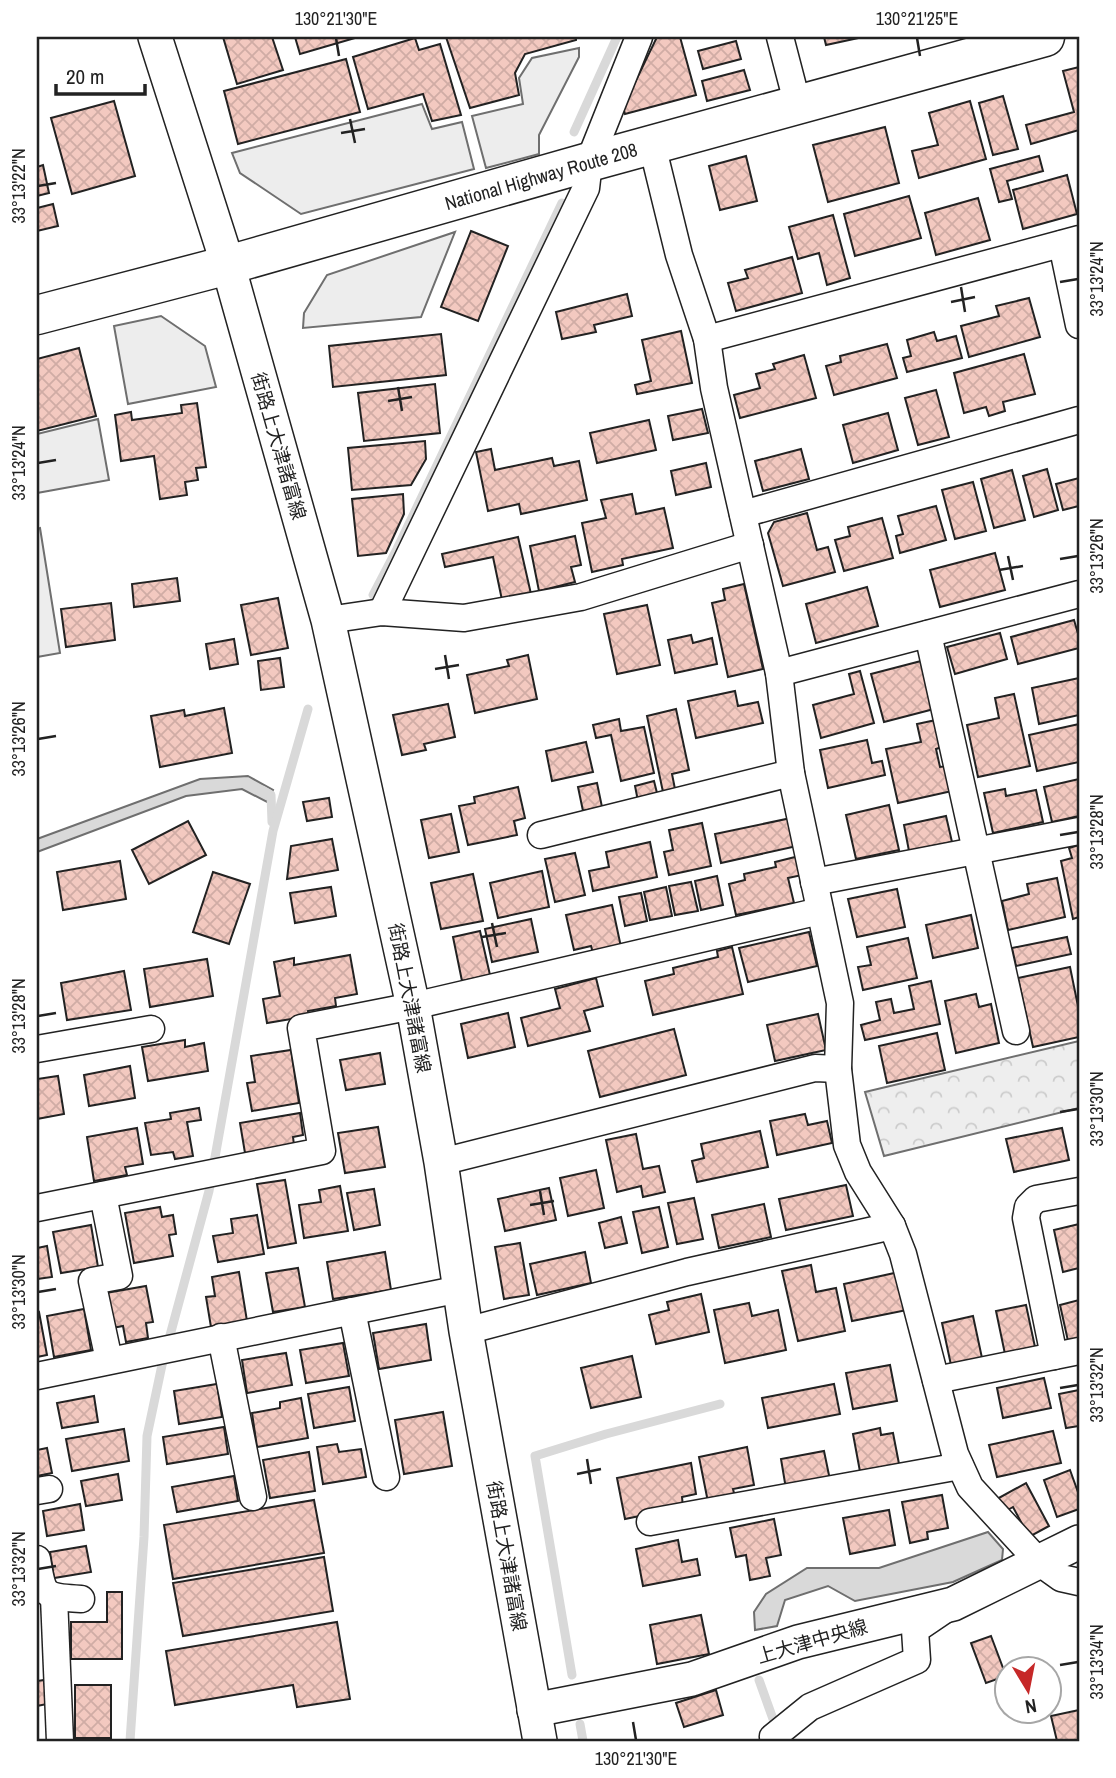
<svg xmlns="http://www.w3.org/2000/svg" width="1116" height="1778" font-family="'Archivo Narrow','Noto Sans JP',sans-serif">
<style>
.park{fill:url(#park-crowns);stroke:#6f6f6f;stroke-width:2}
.parking{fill:#ededed;stroke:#6f6f6f;stroke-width:2}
.water{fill:#d9d9d9;stroke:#6f6f6f;stroke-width:2}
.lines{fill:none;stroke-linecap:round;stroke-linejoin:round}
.stream{stroke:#d9d9d9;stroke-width:9}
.building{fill:url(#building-cross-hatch);stroke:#222;stroke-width:2}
.minor-casing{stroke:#222;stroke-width:29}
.tertiary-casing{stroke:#222;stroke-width:36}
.trunk-casing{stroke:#222;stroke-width:41}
.minor{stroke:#fff;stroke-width:26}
.tertiary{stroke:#fff;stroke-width:33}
.trunk{stroke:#fff;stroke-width:38}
.ticks{fill:none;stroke:#222;stroke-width:2.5}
.labels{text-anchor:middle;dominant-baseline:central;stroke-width:5;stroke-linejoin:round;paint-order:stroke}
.street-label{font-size:19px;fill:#222;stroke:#fff}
.neatline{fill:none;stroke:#222;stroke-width:2.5}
.ticks-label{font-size:18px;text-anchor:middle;fill:#222}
</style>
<defs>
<pattern id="park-crowns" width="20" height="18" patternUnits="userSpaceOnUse" patternTransform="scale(1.75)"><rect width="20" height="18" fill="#eee"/><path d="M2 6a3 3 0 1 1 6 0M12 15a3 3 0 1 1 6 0" fill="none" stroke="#ccc"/></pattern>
<pattern id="building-cross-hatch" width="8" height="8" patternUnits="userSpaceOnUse" patternTransform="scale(1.75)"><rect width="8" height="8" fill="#f3c9c0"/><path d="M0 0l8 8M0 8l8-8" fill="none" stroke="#d0aca5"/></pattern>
</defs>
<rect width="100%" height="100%" fill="#fff"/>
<path class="park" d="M1079 1041V1108L884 1156 865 1092Z"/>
<g class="parking">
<path d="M579 48V57L539 135V154L486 168 472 116 523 104 519 78 532 58Z"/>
<path d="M422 104 432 129 462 122 474 169 301 214 240 173 232 153Z"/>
<path d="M455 232 421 317 303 328 304 313 327 275Z"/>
<path d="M161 316 205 346 216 387 128 404 114 326Z"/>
<path d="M98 419 109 480 37 493V434Z"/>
<path d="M40 528 60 653 37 657V529Z"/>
</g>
<g class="water">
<path d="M248 776 273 790 267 802 242 789 186 796 37 852V839L200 779Z"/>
<path d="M988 1532 1003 1549 1002 1560 953 1582 855 1601 828 1586 785 1600 777 1626 755 1630 754 1612 766 1594 807 1568H879Z"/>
</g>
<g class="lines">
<g class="stream">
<path d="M574 132 617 37"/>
<path d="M373 595 397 549 562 203"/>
<path d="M262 790 271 795 272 822"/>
<path d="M572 1675 535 1456 606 1434 720 1404"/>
<path d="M759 1680 773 1719"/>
<path d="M580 1724 583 1741"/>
<path d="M130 1741 144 1537 147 1436 162 1365 209 1191 273 831 308 709"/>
</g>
</g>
<g class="building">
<path d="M223 37H272L283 70 237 84Z"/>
<path d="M295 37H354L355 38 300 54Z"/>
<path d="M446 37H576V40L525 54 515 73 519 95 470 108Z"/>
<path d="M657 37H680L696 95 625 114 623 107Z"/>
<path d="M824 37H863L826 45Z"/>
<path d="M415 38 419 50 440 44 461 115 432 121 423 94 368 109 353 57Z"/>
<path d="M736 41 741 59 703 69 698 51Z"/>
<path d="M346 59 360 112 238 144 224 91Z"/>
<path d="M1079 67V130L1031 144 1026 125 1074 112 1063 71Z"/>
<path d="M744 70 750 90 707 101 702 81Z"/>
<path d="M1003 96 1018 149 993 155 979 103Z"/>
<path d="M114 101 135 176 72 194 51 118Z"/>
<path d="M970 101 986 159 919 178 912 151 938 145 929 113Z"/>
<path d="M885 127 899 183 828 202 813 145Z"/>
<path d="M746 156 757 201 720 210 709 166Z"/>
<path d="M1039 156 1043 171 1007 181 1012 199 999 202 990 169Z"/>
<path d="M43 165 49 193 37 196V167Z"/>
<path d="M1067 175 1077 214 1023 229 1013 190Z"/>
<path d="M909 196 921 238 855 256 844 214Z"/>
<path d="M978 198 990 240 936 255 925 213Z"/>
<path d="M53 204 58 226 37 231V208Z"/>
<path d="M833 215 850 278 827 285 819 253 798 259 789 227Z"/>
<path d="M471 231 508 246 478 321 441 307Z"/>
<path d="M792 257 802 293 736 311 728 283 748 278 745 270Z"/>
<path d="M627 294 632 316 594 325 596 332 562 339 556 312Z"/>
<path d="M1029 298 1040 337 969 357 961 326 999 316 996 306Z"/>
<path d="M681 331 692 383 637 394 635 385 651 381 642 340Z"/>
<path d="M934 332 937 341 956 336 962 358 907 372 903 358 911 356 907 340Z"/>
<path d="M441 334 446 375 333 387 329 346Z"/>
<path d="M887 344 897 378 834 395 826 366 841 362 840 356Z"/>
<path d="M79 348 96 416 37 431V359Z"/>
<path d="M1024 354 1035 394 1003 402 1005 411 989 416 986 407 964 413 954 373Z"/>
<path d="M804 355 816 398 740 418 734 395 760 388 756 374 775 369 773 364Z"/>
<path d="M435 384 440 433 364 441 358 393Z"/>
<path d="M936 390 949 437 918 445 905 398Z"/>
<path d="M197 403 206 467 196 468 198 480 185 482 187 495 160 499 154 456 121 461 115 415 131 412 132 420 182 413 181 405Z"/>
<path d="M702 409 708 433 673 440 668 416Z"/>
<path d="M888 413 898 450 853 463 843 425Z"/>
<path d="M649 420 656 450 597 463 590 433Z"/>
<path d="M425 441 426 459 411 485 352 490 348 448Z"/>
<path d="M491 449 495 470 552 458 554 466 579 461 587 500 521 514 519 504 488 511 476 452Z"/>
<path d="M801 449 809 479 763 491 755 461Z"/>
<path d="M706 463 711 487 676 495 671 471Z"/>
<path d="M1047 469 1058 510 1034 517 1023 476Z"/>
<path d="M1012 470 1025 520 994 528 981 479Z"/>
<path d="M1079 478V506L1063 510 1056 484Z"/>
<path d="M973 482 986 531 955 539 942 490Z"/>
<path d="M403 494 404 514 386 553 358 556 352 499Z"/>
<path d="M632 494 636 514 664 508 673 548 622 559 623 565 592 572 582 523 606 518 601 500Z"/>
<path d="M936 506 946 540 900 553 896 536 903 534 898 516Z"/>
<path d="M807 513 817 550 828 547 835 572 783 586 768 533 774 522Z"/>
<path d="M882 518 893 558 844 571 835 540 850 536 848 527Z"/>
<path d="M575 536 581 565 571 567 575 582 539 591 530 546Z"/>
<path d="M518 537 531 594 502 600 493 557 445 567 442 554Z"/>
<path d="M995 553 1005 590 940 607 930 570Z"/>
<path d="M177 578 180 601 134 607 132 584Z"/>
<path d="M744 584 763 669 728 677 712 603 725 600 723 589Z"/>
<path d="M867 587 878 626 816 643 806 604Z"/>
<path d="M278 598 288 648 251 655 241 605Z"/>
<path d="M111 603 115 640 66 647 61 609Z"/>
<path d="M647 605 660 665 617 674 604 614Z"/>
<path d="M1074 620 1079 637V648L1018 664 1011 637Z"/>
<path d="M1000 633 1007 659 955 674 947 647Z"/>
<path d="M691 635 693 643 712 638 717 664 675 673 668 640Z"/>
<path d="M234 639 238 664 210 669 206 644Z"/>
<path d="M528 655 537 699 475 713 467 675 509 666 507 660Z"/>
<path d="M280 658 284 687 261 690 258 661Z"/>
<path d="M921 661 934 709 884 722 871 674Z"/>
<path d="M860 671 874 723 821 738 813 705 854 694 849 674Z"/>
<path d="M1079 678V715L1039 724 1032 688Z"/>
<path d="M735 691 738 706 758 702 763 723 696 738 688 701Z"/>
<path d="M1014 694 1030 766 978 777 967 725 999 718 995 698Z"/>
<path d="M448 704 455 737 424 744 426 750 402 755 393 715Z"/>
<path d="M224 708 232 753 160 767 151 716 184 710 185 716Z"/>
<path d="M676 709 689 770 672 774 675 789 663 792 647 716Z"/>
<path d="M619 719 621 731 644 727 654 773 621 781 611 735 596 738 593 725Z"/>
<path d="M936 720 942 747 936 749 940 767 947 766 952 791 898 803 886 749 921 742 917 724Z"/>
<path d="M1079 724V762L1037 771 1029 735Z"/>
<path d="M867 740 872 763 882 761 885 775 828 788 820 750Z"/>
<path d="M586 742 593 772 552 781 546 751Z"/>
<path d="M1079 779V816L1052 822 1044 787Z"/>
<path d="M654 781 658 797 638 801 635 786Z"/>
<path d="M597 783 602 807 583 811 578 787Z"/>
<path d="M518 787 525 818 514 821 517 835 468 845 459 806 475 803 474 797Z"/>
<path d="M1005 789 1006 796 1036 790 1043 822 993 833 984 793Z"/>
<path d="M329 798 332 817 307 821 303 802Z"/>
<path d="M889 805 899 850 856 859 846 815Z"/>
<path d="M451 814 459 852 429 858 421 820Z"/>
<path d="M946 816 952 842 909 851 904 825Z"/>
<path d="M791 818 797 846 721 863 715 834Z"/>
<path d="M188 821 206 855 149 884 132 850Z"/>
<path d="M702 823 711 866 669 875 664 852 673 850 669 830Z"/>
<path d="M332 839 338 870 287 879 291 846Z"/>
<path d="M650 842 657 877 593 891 589 871 609 867 606 852Z"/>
<path d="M1079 845V917L1073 919 1061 861 1072 858 1069 848Z"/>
<path d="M575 853 585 895 555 902 545 859Z"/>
<path d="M799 856 802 875 788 878 794 903 736 915 729 884 745 880 744 874 776 867 775 862Z"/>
<path d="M120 861 126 899 63 910 57 872Z"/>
<path d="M542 871 549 907 498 918 490 883Z"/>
<path d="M213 872 250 884 229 944 193 932Z"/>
<path d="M473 874 483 921 441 929 431 883Z"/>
<path d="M717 876 723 905 701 910 695 881Z"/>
<path d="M1057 878 1065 917 1008 930 1002 901 1029 894 1027 884Z"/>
<path d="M691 882 698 911 675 915 669 886Z"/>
<path d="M331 887 336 916 295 923 290 893Z"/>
<path d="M666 887 672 916 650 920 644 892Z"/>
<path d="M897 889 905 927 857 937 848 899Z"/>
<path d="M641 893 647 921 625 926 619 897Z"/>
<path d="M612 905 621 947 593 953 591 946 574 950 566 915Z"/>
<path d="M971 915 978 948 933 958 926 925Z"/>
<path d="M531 919 538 952 492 962 485 929Z"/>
<path d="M480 931 490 975 462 981 453 937Z"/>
<path d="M809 932 817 966 748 982 739 948Z"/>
<path d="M1067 937 1071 954 1016 966 1012 948Z"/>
<path d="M908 938 917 978 863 990 858 967 871 965 867 947Z"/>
<path d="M732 947 743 994 653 1015 645 981 674 974 673 968 718 957 717 951Z"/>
<path d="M350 955 357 994 335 998 336 1006 308 1011 309 1016 267 1023 263 999 280 996 274 962 294 958V965Z"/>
<path d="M207 959 213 996 150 1007 144 969Z"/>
<path d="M1070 967 1079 1011V1037L1033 1047 1018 978Z"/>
<path d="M124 971 131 1010 67 1020 61 983Z"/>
<path d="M596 978 603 1006 584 1011 590 1031 528 1046 521 1018 560 1008 555 989Z"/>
<path d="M931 981 940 1024 865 1040 861 1025 880 1020 876 1002 891 999 894 1013 914 1009 909 986Z"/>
<path d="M976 994 979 1007 991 1004 999 1043 956 1053 945 1001Z"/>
<path d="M508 1013 515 1047 468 1058 461 1024Z"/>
<path d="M818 1014 826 1050 775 1061 767 1025Z"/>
<path d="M674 1029 686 1075 600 1097 588 1051Z"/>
<path d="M937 1033 945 1070 887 1083 879 1046Z"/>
<path d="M185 1040V1047L204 1043 208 1071 148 1081 142 1047Z"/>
<path d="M291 1050 299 1103 252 1111 247 1083 255 1082 251 1056Z"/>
<path d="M380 1053 385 1084 346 1090 340 1060Z"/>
<path d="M130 1066 135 1098 89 1106 84 1075Z"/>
<path d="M58 1076 64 1114 37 1119V1079Z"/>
<path d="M199 1108 201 1120 187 1122 193 1156 175 1159 173 1152 151 1155 145 1123 171 1119 170 1113Z"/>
<path d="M300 1113 303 1135 293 1137 294 1145 245 1153 240 1123Z"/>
<path d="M805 1114 808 1125 827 1121 832 1143 777 1155 770 1121Z"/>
<path d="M378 1127 385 1167 345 1173 338 1133Z"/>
<path d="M137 1128 143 1164 125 1167 127 1175 94 1181 87 1137Z"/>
<path d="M1062 1128 1069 1160 1014 1172 1006 1139Z"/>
<path d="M760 1131 768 1167 697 1182 692 1161 704 1158 701 1144Z"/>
<path d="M636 1134 643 1169 659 1166 665 1192 643 1197 641 1186 617 1192 606 1140Z"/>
<path d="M596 1170 604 1208 568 1216 560 1178Z"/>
<path d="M285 1180 296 1243 268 1248 257 1184Z"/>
<path d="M846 1185 853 1216 786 1230 779 1199Z"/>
<path d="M340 1186 348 1231 304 1238 299 1205 321 1202 319 1190Z"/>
<path d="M549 1188 556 1220 505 1231 498 1199Z"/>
<path d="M374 1189 380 1225 354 1230 347 1193Z"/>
<path d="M694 1198 703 1239 677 1244 668 1203Z"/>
<path d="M764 1204 771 1237 719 1248 712 1215Z"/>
<path d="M160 1207 162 1217 173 1215 176 1234 169 1235 173 1256 134 1263 125 1213Z"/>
<path d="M659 1207 668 1247 642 1253 633 1212Z"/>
<path d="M257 1215 264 1254 218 1262 213 1236 233 1233 231 1219Z"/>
<path d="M621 1217 627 1243 605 1248 599 1223Z"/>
<path d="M1079 1224V1268L1063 1272 1054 1230Z"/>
<path d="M91 1225 98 1267 61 1273 53 1232Z"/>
<path d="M520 1243 529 1295 504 1299 495 1247Z"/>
<path d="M47 1246 52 1277 37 1279V1248Z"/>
<path d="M385 1252 391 1290 333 1299 327 1262Z"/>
<path d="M585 1252 591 1283 537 1295 530 1264Z"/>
<path d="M811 1265 816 1292 836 1288 845 1331 798 1341 782 1271Z"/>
<path d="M298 1268 305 1307 273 1312 266 1273Z"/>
<path d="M239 1272 247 1321 211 1327 206 1297 215 1296 212 1277Z"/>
<path d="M899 1272 907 1310 852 1321 844 1284Z"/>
<path d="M146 1286 153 1322 146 1323 148 1338 126 1342 123 1326 112 1328 106 1293Z"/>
<path d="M701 1294 709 1332 656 1344 649 1315 669 1310 667 1302Z"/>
<path d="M1079 1300V1338L1068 1341 1060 1305Z"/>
<path d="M749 1303 752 1316 778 1310 786 1350 725 1363 714 1310Z"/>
<path d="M1026 1305 1035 1347 1005 1354 996 1311Z"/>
<path d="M84 1309 91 1350 54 1357 47 1316Z"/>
<path d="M39 1312 47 1355 37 1357V1313Z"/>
<path d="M973 1316 982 1358 951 1365 942 1323Z"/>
<path d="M426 1324 431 1360 379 1369 373 1333Z"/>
<path d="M343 1343 349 1376 306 1383 300 1350Z"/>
<path d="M286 1353 292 1385 247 1393 242 1360Z"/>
<path d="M632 1356 641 1397 591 1408 581 1368Z"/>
<path d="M890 1365 897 1401 853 1409 846 1373Z"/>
<path d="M1044 1378 1051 1408 1003 1418 997 1388Z"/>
<path d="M217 1384 222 1417 179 1424 174 1391Z"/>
<path d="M834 1384 840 1414 768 1428 762 1398Z"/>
<path d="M349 1387 355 1421 314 1428 308 1394Z"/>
<path d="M1079 1390V1426L1066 1428 1059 1394Z"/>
<path d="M94 1396 98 1422 62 1428 57 1403Z"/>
<path d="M301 1398 308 1438 257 1447 252 1413 280 1408V1402Z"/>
<path d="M443 1412 452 1466 404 1474 395 1420Z"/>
<path d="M224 1427 228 1454 167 1464 163 1437Z"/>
<path d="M880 1428 881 1435 893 1433 900 1469 861 1477 853 1434Z"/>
<path d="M124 1429 129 1461 72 1471 66 1439Z"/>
<path d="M1053 1431 1061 1463 997 1477 989 1445Z"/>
<path d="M337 1444 339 1452 361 1449 366 1477 323 1484 317 1447Z"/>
<path d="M747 1447 754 1485 733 1489 735 1497 708 1502 699 1457Z"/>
<path d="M47 1448 52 1473 37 1476V1450Z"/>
<path d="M824 1451 830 1480 786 1489 781 1459Z"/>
<path d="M309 1452 315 1491 270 1498 263 1460Z"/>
<path d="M691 1463 696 1494 682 1497 683 1507 625 1519 617 1478Z"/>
<path d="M1070 1470 1079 1495V1509L1057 1517 1044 1480Z"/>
<path d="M118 1474 122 1500 86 1506 81 1481Z"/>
<path d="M234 1476 238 1501 177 1512 172 1487Z"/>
<path d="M1026 1483 1049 1526 1029 1537 1013 1507 1004 1512 997 1499Z"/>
<path d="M942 1495 948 1528 927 1532 928 1539 910 1543 902 1502Z"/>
<path d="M314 1500 324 1553 173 1579 164 1525Z"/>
<path d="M80 1504 84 1530 47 1536 43 1511Z"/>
<path d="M889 1510 895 1545 850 1554 843 1518Z"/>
<path d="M774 1519 781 1555 766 1558 770 1576 750 1580 746 1555 736 1557 730 1528Z"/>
<path d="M678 1540 682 1562 697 1559 700 1575 643 1586 636 1549Z"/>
<path d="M86 1546 91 1572 54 1578 50 1552Z"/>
<path d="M324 1557 333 1611 183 1636 173 1583Z"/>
<path d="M107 1592H122V1659H71V1622H107Z"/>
<path d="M701 1615 709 1654 657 1664 650 1625Z"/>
<path d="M337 1622 350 1699 297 1707 293 1685 175 1705 166 1651Z"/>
<path d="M991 1636 1006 1676 986 1683 971 1643Z"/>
<path d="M44 1680 47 1704 37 1706V1681Z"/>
<rect x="75" y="1685" width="36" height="53"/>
<path d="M716 1690 723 1715 684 1727 676 1703Z"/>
<path d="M1079 1710V1741H1057L1051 1716Z"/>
</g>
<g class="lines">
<defs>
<g id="minor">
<path d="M780 37 798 106"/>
<path d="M652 145 679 255 707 339 714 388 779 673 791 773 840 1003 838 1069 847 1145 858 1172 892 1226 903 1254 955 1454 970 1487 1040 1563 1061 1578 1079 1582"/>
<path d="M1062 244 1079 325"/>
<path d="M707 339 1079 239"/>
<path d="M743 514 1079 420"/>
<path d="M382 612 586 188 589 162 639 37"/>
<path d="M328 620 382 612 464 618 581 597 750 545"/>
<path d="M928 634 1016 1031"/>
<path d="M779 673 1079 594"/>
<path d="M541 835 791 773"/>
<path d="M814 882 1079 831"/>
<path d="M37 1049 151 1029"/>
<path d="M441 1162 815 1068 838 1069"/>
<path d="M103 1195 119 1276 92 1281 109 1360"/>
<path d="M37 1208 322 1151 301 1028 413 1006 820 911"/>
<path d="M352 1311 386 1477"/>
<path d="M466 1331 687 1272 892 1226"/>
<path d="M221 1337 253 1497"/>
<path d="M1054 1356 1026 1218 1028 1207 1036 1199 1079 1191"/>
<path d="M37 1376 460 1289"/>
<path d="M936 1380 1079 1351"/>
<path d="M37 1491 49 1489"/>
<path d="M650 1522 960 1466"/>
<path d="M37 1559C43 1596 43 1597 81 1599"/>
<path d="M54 1597 60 1741"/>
<path d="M774 1741 773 1737 810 1707 917 1660 915 1630 943 1611"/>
</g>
<g id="tertiary">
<path d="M155 37 228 265 328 620 413 1006 441 1162 466 1331 540 1741"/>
<path d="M534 1710 692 1679 798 1642 953 1604 1079 1542"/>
</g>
<path id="trunk" d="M37 315 228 265 589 162 1045 37"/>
</defs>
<use href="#minor" class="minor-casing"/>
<use href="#tertiary" class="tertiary-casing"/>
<use href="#trunk" class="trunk-casing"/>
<use href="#minor" class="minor"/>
<use href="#tertiary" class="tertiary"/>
<use href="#trunk" class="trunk"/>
</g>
<path class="ticks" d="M336 38 339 56M917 38 920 56M350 119 355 143M341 133 365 129M38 186 56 183M1060 282 1078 279M961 287 965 312M951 302 975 297M398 387 402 411M388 401 412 397M38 463 56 460M1008 556 1013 580M1060 559 1078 556M999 570 1023 566M445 655 449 679M435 669 459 665M38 739 56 736M1060 835 1078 832M492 923 497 947M482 937 506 933M38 1016 56 1013M1060 1112 1078 1109M540 1191 544 1215M530 1205 554 1201M38 1292 56 1289M1060 1388 1078 1385M587 1459 591 1484M577 1474 601 1469M38 1569 56 1566M1060 1665 1078 1662M633 1722 636 1740"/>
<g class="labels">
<g class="street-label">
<text transform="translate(541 176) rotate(-16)">National Highway Route 208</text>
<text transform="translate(279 446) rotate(74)">街路上大津諸富線</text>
<text transform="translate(410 998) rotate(79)">街路上大津諸富線</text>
<text transform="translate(507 1556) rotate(80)">街路上大津諸富線</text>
<text transform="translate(812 1641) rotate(-16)">上大津中央線</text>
</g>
</g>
<rect width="1116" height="1778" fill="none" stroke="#ffffff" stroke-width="77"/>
<g transform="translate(1028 1690) rotate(170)"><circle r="33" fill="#ffffff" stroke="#a7a7a7" stroke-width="2"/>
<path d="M0-5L12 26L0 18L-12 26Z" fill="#c62828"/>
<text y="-10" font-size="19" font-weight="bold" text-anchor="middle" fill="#222222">N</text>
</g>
<path d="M56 84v10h89v-10" fill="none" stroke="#222222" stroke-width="3.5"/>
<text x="66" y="84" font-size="21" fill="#222222" stroke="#ffffff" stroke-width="5" paint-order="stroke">20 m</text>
<rect x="38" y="38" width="1040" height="1702" class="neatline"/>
<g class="ticks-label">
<text x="336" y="25">130°21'30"E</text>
<text x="917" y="25">130°21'25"E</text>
<text transform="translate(19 186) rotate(-90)" y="6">33°13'22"N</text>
<text transform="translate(1097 279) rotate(-90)" y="6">33°13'24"N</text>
<text transform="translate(19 463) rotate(-90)" y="6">33°13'24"N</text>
<text transform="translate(1097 556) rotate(-90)" y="6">33°13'26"N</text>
<text transform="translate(19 739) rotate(-90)" y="6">33°13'26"N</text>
<text transform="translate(1097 832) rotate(-90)" y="6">33°13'28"N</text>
<text transform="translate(19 1016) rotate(-90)" y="6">33°13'28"N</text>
<text transform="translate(1097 1109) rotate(-90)" y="6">33°13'30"N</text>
<text transform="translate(19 1292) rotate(-90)" y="6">33°13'30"N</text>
<text transform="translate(1097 1385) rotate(-90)" y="6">33°13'32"N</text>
<text transform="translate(19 1569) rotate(-90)" y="6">33°13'32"N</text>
<text transform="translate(1097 1662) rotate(-90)" y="6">33°13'34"N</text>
<text x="636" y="1765">130°21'30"E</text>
</g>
</svg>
